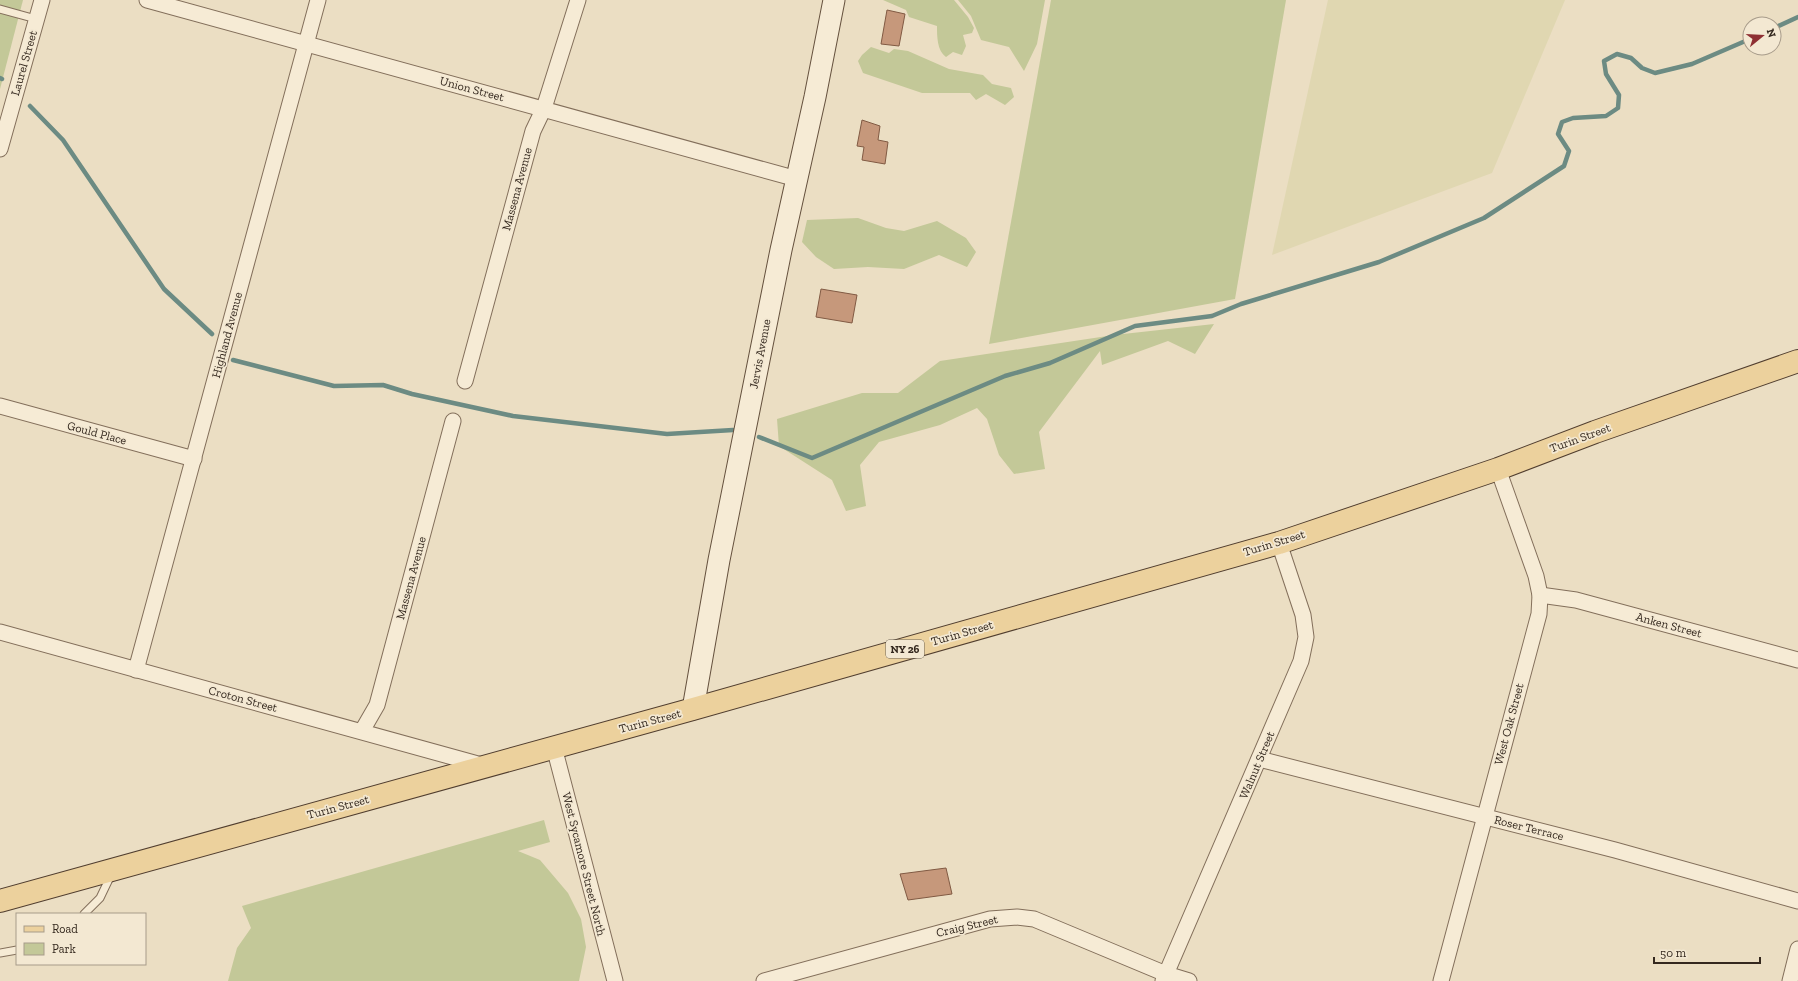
<svg xmlns="http://www.w3.org/2000/svg" width="1798" height="981" font-family="'Zilla Slab',serif">
<style>
.farmland{fill:#e0d7b1}
.green{fill:#c3c898}
.lines{fill:none;stroke-linecap:round;stroke-linejoin:round}
.stream{stroke:#6c8b83;stroke-width:4.5}
.building{fill:#c6987b;stroke:#815a43}
.lane-casing{stroke:#836f5b;stroke-width:9}
.street-casing{stroke:#836f5b;stroke-width:17}
.secondary-casing{stroke:#65513e;stroke-width:23}
.primary-casing{stroke:#513e2f;stroke-width:24}
.lane{stroke:#f6ebd5;stroke-width:7}
.street{stroke:#f6ebd5;stroke-width:15}
.secondary{stroke:#f6ebd5;stroke-width:21}
.primary{stroke:#ecd19d;stroke-width:22}
.labels{text-anchor:middle;dominant-baseline:central;stroke-width:3.5;stroke-linejoin:round;paint-order:stroke}
.shield{fill:#f3e8d2;stroke:#6d6254;stroke-width:1}
.shield-label{font-size:11px;font-weight:bold;fill:#34281e}
.street-label{font-size:12px;fill:#34281e;stroke:#f3e8d2}
</style>
<rect width="100%" height="100%" fill="#ebdec3"/>
<path class="farmland" d="M1328 0H1565L1492 173 1272 255Z"/>
<g class="green">
<path d="M0 0H23L0 89Z"/>
<path d="M883 0H954L968 17 974 28 972 33 963 35 966 46 962 55 953 52 946 57C937 51 937 36 937 26L909 17 906 10Z"/>
<path d="M958 0H1045L1037 44 1024 71 1009 47 981 40 971 16Z"/>
<path d="M1051 0H1286L1235 299 989 344Z"/>
<path d="M871 47 889 53 894 49 908 51 949 69 983 75 992 84 1011 88 1014 97 1005 105 986 94 976 100 970 93H922L863 73 858 61 862 55Z"/>
<path d="M858 218 886 228 904 231 937 221 966 238 976 252 967 267 939 255 904 269 868 267 834 269 816 257 802 242 807 220Z"/>
<path d="M1214 324 1195 354 1168 341 1102 365 1100 351 1039 432 1045 469 1014 474 999 455 987 419 977 408 940 425 879 442 860 465 866 506 846 511 832 480 779 446 777 419 862 393H898L940 361 1114 335Z"/>
<path d="M544 820 550 842 518 851 540 860 568 893 581 919 586 947 579 981H228L237 948 251 928 242 906Z"/>
</g>
<g class="lines">
<g class="stream">
<path d="M1774 28 1798 17"/>
<path d="M0 78 2 79"/>
<path d="M30 106 63 140 164 289 212 334"/>
<path d="M233 360 334 386 383 385 412 394 513 416 667 434 733 430"/>
<path d="M759 437 812 458 1005 376 1050 363 1135 326 1212 316 1241 304 1379 262 1484 218 1564 166 1569 151 1558 134 1562 122 1573 118 1606 116 1618 108 1619 95 1606 74 1604 61 1617 54 1631 58 1642 68 1655 73 1692 64 1750 39"/>
</g>
</g>
<g class="building">
<path d="M887 10 905 14 899 46 881 44Z"/>
<path d="M862 120 880 126 878 140 888 142 885 164 862 160 864 147 857 146Z"/>
<path d="M821 289 857 295 852 323 816 317Z"/>
<path d="M946 868 952 894 908 900 900 874Z"/>
</g>
<g class="lines">
<defs>
<g id="lane">
<path d="M0 9 36 19"/>
<path d="M84 914 100 898 111 875"/>
<path d="M0 953 17 950"/>
</g>
<g id="street">
<path d="M147 0 797 179"/>
<path d="M0 149 42 0"/>
<path d="M465 381 533 131 544 108 578 0"/>
<path d="M0 406 194 459"/>
<path d="M1540 595 1576 600 1798 660"/>
<path d="M0 632 485 766"/>
<path d="M136 670 318 0"/>
<path d="M362 731 377 705 453 421"/>
<path d="M554 747 615 981"/>
<path d="M1259 759 1615 850 1798 901"/>
<path d="M764 981 990 919 1017 917 1034 919 1166 974 1189 981"/>
<path d="M1163 981 1301 661 1306 637 1303 615 1279 543"/>
<path d="M1441 981 1539 614 1540 595 1536 576 1498 469"/>
<path d="M1790 981 1798 949"/>
</g>
<path id="secondary" d="M693 709 719 560 781 250 815 97 834 0"/>
<path id="primary" d="M0 901 693 709 1279 543 1498 469 1595 432 1798 361"/>
</defs>
<use href="#lane" class="lane-casing"/>
<use href="#street" class="street-casing"/>
<use href="#secondary" class="secondary-casing"/>
<use href="#primary" class="primary-casing"/>
<use href="#lane" class="lane"/>
<use href="#street" class="street"/>
<use href="#secondary" class="secondary"/>
<use href="#primary" class="primary"/>
</g>
<g class="labels">
<rect class="shield" x="886" y="640" width="38" height="18" rx="3"/>
<g class="shield-label">
<text x="905" y="649">NY 26</text>
</g>
<g class="street-label">
<text transform="translate(24 63) rotate(-74)">Laurel Street</text>
<text transform="translate(472 89) rotate(15)">Union Street</text>
<text transform="translate(517 189) rotate(-75)">Massena Avenue</text>
<text transform="translate(227 335) rotate(-75)">Highland Avenue</text>
<text transform="translate(760 354) rotate(-79)">Jervis Avenue</text>
<text transform="translate(97 433) rotate(15)">Gould Place</text>
<text transform="translate(1580 438) rotate(-20)">Turin Street</text>
<text transform="translate(1274 543) rotate(-17)">Turin Street</text>
<text transform="translate(411 578) rotate(-75)">Massena Avenue</text>
<text transform="translate(1669 625) rotate(15)">Anken Street</text>
<text transform="translate(962 633) rotate(-16)">Turin Street</text>
<text transform="translate(243 699) rotate(15)">Croton Street</text>
<text transform="translate(650 721) rotate(-15)">Turin Street</text>
<text transform="translate(1509 724) rotate(-75)">West Oak Street</text>
<text transform="translate(1257 765) rotate(-67)">Walnut Street</text>
<text transform="translate(338 807) rotate(-15)">Turin Street</text>
<text transform="translate(1529 828) rotate(14)">Roser Terrace</text>
<text transform="translate(584 864) rotate(76)">West Sycamore Street North</text>
<text transform="translate(967 926) rotate(-13)">Craig Street</text>
</g>
</g>
<rect x="16" y="913" width="130" height="52" fill="#f3e8d2" stroke="#a79b8a"/>
<rect x="24" y="926" width="20" height="6" fill="#ecd19d" stroke="#a79b8a"/>
<text x="52" y="933" font-size="12" fill="#34281e">Road</text>
<rect x="24" y="943" width="20" height="12" fill="#c3c898" stroke="#a79b8a"/>
<text x="52" y="953" font-size="12" fill="#34281e">Park</text>
<g transform="translate(1762 36) rotate(72)"><circle r="19" fill="#f3e8d2" stroke="#a79b8a"/>
<path d="M0-3L7 15L0 10L-7 15Z" fill="#8e2f32"/>
<text y="-6" font-size="11" font-weight="bold" text-anchor="middle" fill="#34281e">N</text>
</g>
<path d="M1654 957v6h106v-6" fill="none" stroke="#34281e" stroke-width="2"/>
<text x="1660" y="957" font-size="12" fill="#34281e" stroke="#f3e8d2" stroke-width="3" paint-order="stroke">50 m</text>
</svg>
